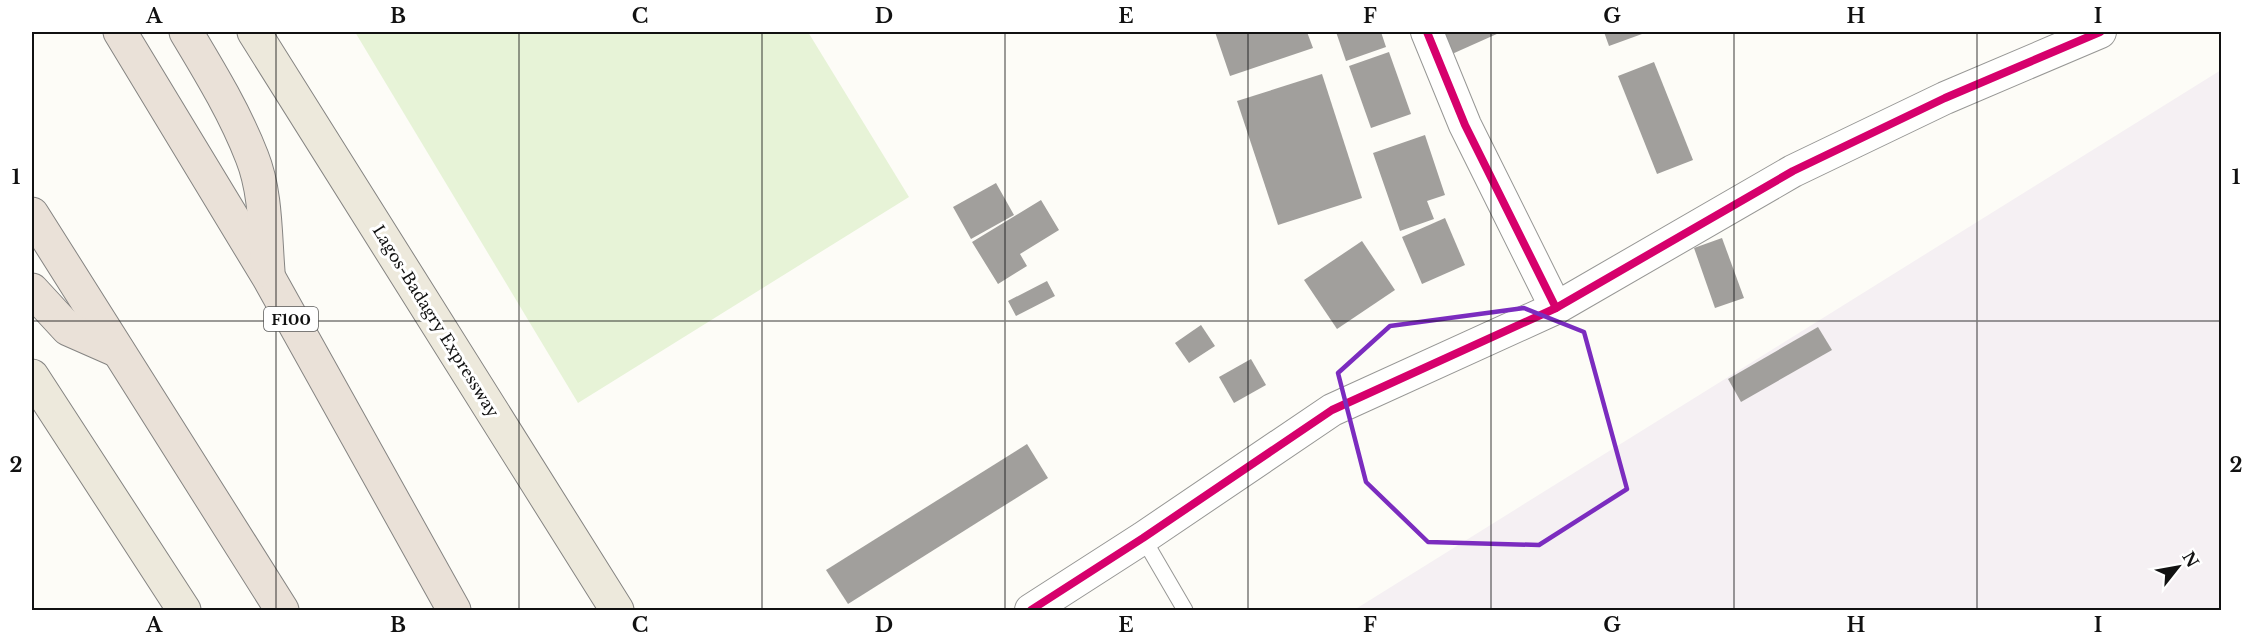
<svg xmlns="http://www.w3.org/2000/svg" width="2253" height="642" font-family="'Libre Baskerville',serif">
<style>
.industrial{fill:#f5f0f3}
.green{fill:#e7f3d7}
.building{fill:#a19f9c}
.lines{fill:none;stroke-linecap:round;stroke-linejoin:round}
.lane-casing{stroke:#979795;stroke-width:17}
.street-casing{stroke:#979795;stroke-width:34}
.primary-casing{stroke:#858482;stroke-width:35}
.highway-casing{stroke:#858482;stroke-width:35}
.lane{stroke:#fffffe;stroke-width:15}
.street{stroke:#fffffe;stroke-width:32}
.primary{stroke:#ede9dc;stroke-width:33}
.highway{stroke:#eae1d8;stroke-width:33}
.cycleway-casing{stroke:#fff;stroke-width:11}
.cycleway{stroke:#d6006c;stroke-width:8}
.marked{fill:none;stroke:#7b2cbf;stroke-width:4.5;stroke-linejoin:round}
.grid{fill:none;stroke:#111;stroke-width:1.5;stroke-opacity:0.55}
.labels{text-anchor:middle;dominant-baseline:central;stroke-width:6;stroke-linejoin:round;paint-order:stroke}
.shield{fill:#fff;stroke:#585858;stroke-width:1.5}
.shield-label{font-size:15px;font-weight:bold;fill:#111}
.street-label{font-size:16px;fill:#111;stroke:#fff}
.neatline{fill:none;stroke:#111;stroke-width:2}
.grid-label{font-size:20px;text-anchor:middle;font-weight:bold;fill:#111}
</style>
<rect width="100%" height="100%" fill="#fdfcf7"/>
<path class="industrial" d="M2221 70V610H1354Z"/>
<path class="green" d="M355 32H808L909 197 578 403Z"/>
<g class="building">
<path d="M1215 32H1307L1313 48 1230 76Z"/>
<path d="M1336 32H1381L1386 47 1346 61Z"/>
<path d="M1442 32H1499V33L1452 54Z"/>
<path d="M1604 32H1641L1642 34 1609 46Z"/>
<path d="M1389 52 1411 114 1371 128 1349 66Z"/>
<path d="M1654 62 1693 160 1657 174 1618 76Z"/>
<path d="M1322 74 1362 198 1278 225 1237 101Z"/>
<path d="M1425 135 1445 195 1427 201 1434 219 1400 231 1373 153Z"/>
<path d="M996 183 1014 215 971 239 953 207Z"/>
<path d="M1041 200 1059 230 1020 254 1027 266 998 284 972 242Z"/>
<path d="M1445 218 1465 265 1422 284 1402 237Z"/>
<path d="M1722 238 1744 298 1715 308 1694 248Z"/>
<path d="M1362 241 1395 290 1337 329 1304 280Z"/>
<path d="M1047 281 1055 296 1016 316 1008 301Z"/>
<path d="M1201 325 1215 346 1189 363 1175 343Z"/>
<path d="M1818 327 1832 350 1741 402 1728 379Z"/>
<path d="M1251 359 1266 385 1234 403 1219 377Z"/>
<path d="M1027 444 1048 478 848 604 826 570Z"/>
</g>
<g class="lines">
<defs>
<path id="lane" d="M1143 538 1185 610"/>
<g id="street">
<path d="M1427 32 1465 125 1556 308"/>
<path d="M1031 610 1143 538 1332 410 1556 308 1793 171 1945 98 2100 32"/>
</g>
<g id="primary">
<path d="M254 32 617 610"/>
<path d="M32 376 184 610"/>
</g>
<g id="highway">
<path d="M120 32 269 278 454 610"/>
<path d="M186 32C210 72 235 113 252 157 266 192 265 234 268 271"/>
<path d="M32 214 282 610"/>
<path d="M32 290 68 329 118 351"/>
</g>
</defs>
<use href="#lane" class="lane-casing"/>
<use href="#street" class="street-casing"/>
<use href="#primary" class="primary-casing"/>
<use href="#highway" class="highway-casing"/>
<use href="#lane" class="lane"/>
<use href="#street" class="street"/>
<use href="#primary" class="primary"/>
<use href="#highway" class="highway"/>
<defs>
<g id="cycleway">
<path d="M1427 32 1465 125 1556 308"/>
<path d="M1031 610 1143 538 1332 410 1556 308 1793 171 1945 98 2100 32"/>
</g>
</defs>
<use href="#cycleway" class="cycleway-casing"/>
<use href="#cycleway" class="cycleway"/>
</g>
<path class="marked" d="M1524 308 1584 332 1627 489 1539 545 1428 542 1366 482 1338 373 1390 326Z"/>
<path class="grid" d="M276 32V610M519 32V610M762 32V610M1005 32V610M1248 32V610M1491 32V610M1734 32V610M1977 32V610M32 321H2222"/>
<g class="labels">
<rect class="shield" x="264" y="307" width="54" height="24" rx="4.5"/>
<g class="shield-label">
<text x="291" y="319">F100</text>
</g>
<g class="street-label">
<text transform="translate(436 321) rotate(58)">Lagos-Badagry Expressway</text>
</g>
</g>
<rect width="2253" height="642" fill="none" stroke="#ffffff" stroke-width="66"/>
<g transform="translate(2178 567) rotate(59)" stroke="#ffffff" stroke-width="4.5" paint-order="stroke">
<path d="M0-4.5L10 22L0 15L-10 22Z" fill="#111111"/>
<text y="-9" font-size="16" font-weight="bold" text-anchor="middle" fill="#111111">N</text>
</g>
<rect x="33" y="33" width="2187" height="576" class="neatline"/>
<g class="grid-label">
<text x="154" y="23">A</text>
<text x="398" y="23">B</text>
<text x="640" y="23">C</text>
<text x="884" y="23">D</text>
<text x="1126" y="23">E</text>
<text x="1370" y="23">F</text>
<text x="1612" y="23">G</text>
<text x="1856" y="23">H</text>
<text x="2098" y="23">I</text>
<text x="16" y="184">1</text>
<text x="2236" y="184">1</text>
<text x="16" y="472">2</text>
<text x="2236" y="472">2</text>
<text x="154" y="632">A</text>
<text x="398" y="632">B</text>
<text x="640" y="632">C</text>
<text x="884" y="632">D</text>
<text x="1126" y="632">E</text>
<text x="1370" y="632">F</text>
<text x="1612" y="632">G</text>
<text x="1856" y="632">H</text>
<text x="2098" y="632">I</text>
</g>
</svg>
